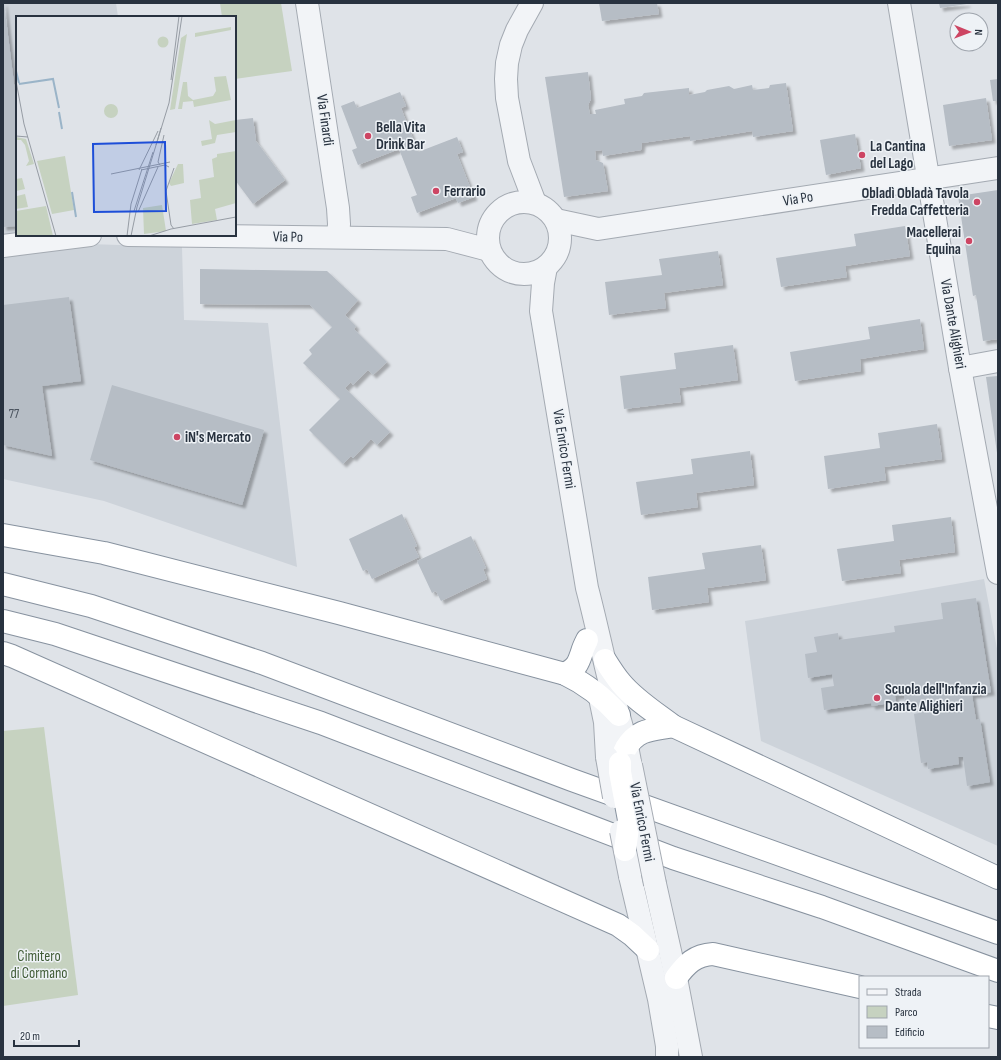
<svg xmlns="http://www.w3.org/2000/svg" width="1001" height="1060" font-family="'Sofia Sans Condensed',sans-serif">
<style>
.built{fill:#cdd3da}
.green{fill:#c6d2c0}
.building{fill:#b6bdc5;filter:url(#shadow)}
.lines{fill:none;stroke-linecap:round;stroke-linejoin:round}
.minor-casing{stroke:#a4aab2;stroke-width:24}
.highway-casing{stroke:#87929f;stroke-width:24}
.minor{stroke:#f2f4f7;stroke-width:22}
.highway{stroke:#fff;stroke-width:22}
.minor-bridge-casing{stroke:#a4aab2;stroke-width:24;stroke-linecap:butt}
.highway-bridge-casing{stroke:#87929f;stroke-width:24;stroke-linecap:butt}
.minor-bridge{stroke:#f2f4f7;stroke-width:22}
.highway-bridge{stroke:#fff;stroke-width:22}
.poi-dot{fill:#cd4563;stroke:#eef2f6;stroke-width:1.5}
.labels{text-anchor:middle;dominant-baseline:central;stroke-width:3;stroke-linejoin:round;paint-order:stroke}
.number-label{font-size:13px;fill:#4c5560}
.street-label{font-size:15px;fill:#28323f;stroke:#eef2f6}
.poi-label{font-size:15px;font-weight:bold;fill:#28323f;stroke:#eef2f6;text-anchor:start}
.park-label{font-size:15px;fill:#3f5b35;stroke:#eef2f6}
.inset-river{fill:none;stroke:#9ab4c8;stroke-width:2}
.inset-road{fill:none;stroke:#969ca4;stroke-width:1}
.view{fill:#1d4ed8;fill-opacity:0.15;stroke:#1d4ed8;stroke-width:2}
.inset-edge{fill:none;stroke:#28323f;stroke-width:2}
</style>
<defs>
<filter id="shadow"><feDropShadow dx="3.5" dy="3.5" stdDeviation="1" flood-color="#0004"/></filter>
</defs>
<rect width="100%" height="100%" fill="#dfe3e8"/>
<g class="built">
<path d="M3 3H116L118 17H17V234L3 236Z"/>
<path d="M88 244 182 247 184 320 268 323 297 567 104 501 3 479V254Z"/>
<path d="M984 579 998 654V846L761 741 745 621Z"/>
</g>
<g class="green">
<path d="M220 3H281L292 71 235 79V17H222Z"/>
<path d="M44 727 78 995 3 1006V731Z"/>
</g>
<g class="building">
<path d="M3 3H4L17 108V226L3 227Z"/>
<path d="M599 3H657L659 14 602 21Z"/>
<path d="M939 3H967V4L940 8Z"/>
<path d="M588 72 591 99 588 105 590 114H596L595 110 625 104 624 99 642 96 644 93 689 88V95L705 92 707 90 729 86 734 89 752 85 753 90 769 88 770 85 786 83 793 131 753 137 752 131 690 141V136L642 143 641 150 603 156 602 150 595 151 596 160 603 163 608 191 564 197 545 77Z"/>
<path d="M998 79V101H993L990 80Z"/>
<path d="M400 92 406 106 401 108 418 152 457 137 463 152 457 154 474 197 458 203 456 198 417 213 411 197 417 195 399 149 358 165 352 150 357 148 341 106 354 101 357 108Z"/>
<path d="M986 98 992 140 949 146 943 105Z"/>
<path d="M253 118 256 141 285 180 253 204 235 180V120Z"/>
<path d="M855 134 861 168 826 175 820 140Z"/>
<path d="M998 190V339L983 341 976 295 973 296 958 196Z"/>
<path d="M905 226 910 256 845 266 847 277 781 287 776 258 856 246 854 234Z"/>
<path d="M718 251 723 285 664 293 666 308 609 315 605 282 662 275 659 259Z"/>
<path d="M200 269 327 271 358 300 345 315 356 326 354 329 387 362 373 375 368 370 353 385 351 382 345 388 390 432 377 445 371 439 353 458 351 456 343 464 309 430 340 399 303 363 312 354 309 350 332 327 310 305 200 304Z"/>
<path d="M69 297 81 381 42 386 52 456 3 445V305Z"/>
<path d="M920 319 924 349 860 359 861 371 795 381 790 352 870 339 868 327Z"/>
<path d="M733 345 738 380 679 388 681 402 624 409 620 376 676 369 674 353Z"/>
<path d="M998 376V453H997L986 377Z"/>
<path d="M112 385 264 430 242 505 90 460Z"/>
<path d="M937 424 942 459 884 467 886 480 828 489 824 456 880 448 878 433Z"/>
<path d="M750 451 754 485 696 493 698 507 641 515 636 482 693 474 691 459Z"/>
<path d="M402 514 417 546 414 547 419 557 372 579 367 569 363 571 349 539Z"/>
<path d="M951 517 955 552 899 560 901 573 842 581 837 549 894 541 892 525Z"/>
<path d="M471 536 486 568 483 569 487 579 441 601 436 591 432 593 417 561Z"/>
<path d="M761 545 766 580 707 588 709 602 652 610 648 577 705 569 702 553Z"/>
<path d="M976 598 991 692 972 695 976 720 980 719 990 782 967 786 963 757H958L959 764 928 769 927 762 921 763 914 714 919 713 918 703 906 705 904 695 895 696 896 702 872 706 871 703 824 710 821 688 834 686 832 674 808 678 805 654 817 652 814 637 838 633 839 640 895 632 894 626 943 619 941 603Z"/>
</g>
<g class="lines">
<defs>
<g id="minor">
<path d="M307 3 338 208 339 224 338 237"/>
<path d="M532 3 517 30 511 45 507 63 506 79 507 98 519 161 535 203"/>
<path d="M899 3 960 368 998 573"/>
<circle cx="524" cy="238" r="36"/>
<path d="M556 220 598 229 998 168"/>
<path d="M128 235 447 239 489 250"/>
<path d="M3 246 90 235"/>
<path d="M546 267 543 283 541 311 587 588C596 622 603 657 612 691 618 715 626 738 630 762"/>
<path d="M960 368 998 361"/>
<path d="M599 693 605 722 607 757"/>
<path d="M630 876 659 999 667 1046V1057"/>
<path d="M655 884 676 978 691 1057"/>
</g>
<g id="highway">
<path d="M3 535 104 553 339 613 565 674C586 684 603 697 619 715"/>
<path d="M3 584 91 606 262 663 572 780 998 933"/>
<path d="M3 621 55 634 321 723 673 858 822 907 998 971"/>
<path d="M3 653 12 656 618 925 632 935 648 950"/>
<path d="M605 660C610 668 615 676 621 683 635 700 656 713 673 726L998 878"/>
<path d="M565 674C577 667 578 664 582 652 583 648 585 644 587 640"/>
<path d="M620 763C621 757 624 753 626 748 638 728 653 730 673 726"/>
<path d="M676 978C686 964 695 955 713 954L860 987"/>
<path d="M988 1016 998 1018"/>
</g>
</defs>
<use href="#minor" class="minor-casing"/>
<use href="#highway" class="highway-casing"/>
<use href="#minor" class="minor"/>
<use href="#highway" class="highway"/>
<defs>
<g id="minor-bridge">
<path d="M607 757 614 797"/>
<path d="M631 765 655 884"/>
<path d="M621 831 630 876"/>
</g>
<path id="highway-bridge" d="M620 763V772L629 820 625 850"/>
</defs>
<use href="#minor-bridge" class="minor-bridge-casing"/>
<use href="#highway-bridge" class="highway-bridge-casing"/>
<use href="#minor-bridge" class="minor-bridge"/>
<use href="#highway-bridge" class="highway-bridge"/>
</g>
<g class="poi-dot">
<circle cx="368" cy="136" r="4"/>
<circle cx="862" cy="155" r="4"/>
<circle cx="436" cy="191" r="4"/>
<circle cx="977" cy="202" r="4"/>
<circle cx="969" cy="241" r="4"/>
<circle cx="177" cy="437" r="4"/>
<circle cx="877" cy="698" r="4"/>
</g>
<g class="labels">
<g class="number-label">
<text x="14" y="414">77</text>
</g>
<g class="street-label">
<text transform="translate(325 120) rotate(82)">Via Finardi</text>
<text transform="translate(798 199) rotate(-9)">Via Po</text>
<text transform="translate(288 237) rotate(1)">Via Po</text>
<text transform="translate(953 324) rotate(80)">Via Dante Alighieri</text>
<text transform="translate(564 449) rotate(81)">Via Enrico Fermi</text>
<text transform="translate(642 822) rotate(79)">Via Enrico Fermi</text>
</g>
<g class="poi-label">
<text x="376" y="127">Bella Vita<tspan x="376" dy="17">Drink Bar</tspan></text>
<text x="870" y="146">La Cantina<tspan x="870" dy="17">del Lago</tspan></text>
<text x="444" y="191">Ferrario</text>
<text x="969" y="193" text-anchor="end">Obladì Obladà Tavola<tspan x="969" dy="17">Fredda Caffetteria</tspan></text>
<text x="961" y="232" text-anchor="end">Macellerai<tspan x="961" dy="17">Equina</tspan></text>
<text x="185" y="437">iN's Mercato</text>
<text x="885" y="689">Scuola dell'Infanzia<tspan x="885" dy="17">Dante Alighieri</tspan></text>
</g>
<g class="park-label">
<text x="39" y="956">Cimitero<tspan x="39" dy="17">di Cormano</tspan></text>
</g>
</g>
<g transform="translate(16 16)">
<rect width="220" height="220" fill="#dfe3e8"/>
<path d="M215 11V14L179 21V17ZM171 18 159 93 154 94 165 22ZM141.5 26a5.5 5.5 0 1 1 11 0a5.5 5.5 0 1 1-11 0ZM210 60 215 84 178 91 177 85 167 86 166 93H162L167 66H171L172 80 177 84 197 80 200 75 198 61ZM88 95a7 7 0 1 1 14 0a7 7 0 1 1-14 0ZM193 104 199 108 220 104V116L201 119 199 127 186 130 185 125 196 123ZM0 121 10 123 18 148 10 150 13 145 9 129 5 124H0ZM220 135V187L199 193 201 204 176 208 174 184 185 182 183 164 198 161 196 143 201 141V138ZM49 140 58 194 36 198 21 145ZM162 148H167L168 167 155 170 153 167ZM6 162 9 173 0 175V163ZM0 176 1 180 9 178 12 191 0 193ZM146 189 150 215 128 218 127 192ZM30 190 37 220H0V195Z" fill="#c6d2c0"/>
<path class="inset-river" d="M0 55 3 67M3 68 37 63 43 92M43 96 46 113M56 176 60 201"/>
<path class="inset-road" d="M155 64 163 0M0 65 8 108 40 220M0 120 12 121M140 129 145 112M144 149 142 146 148 119M123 154 142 115M125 154 149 149 153 151M95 158 154 146M118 195 137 136M122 196 142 151M158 213 155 209 150 175 158 152M111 220 115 188 126 153M115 220 121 191 153 87 166 0M133 220 155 213 220 201"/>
<path class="view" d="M149 126 150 195 78 196 77 128Z"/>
<rect width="220" height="220" class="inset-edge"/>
</g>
<rect width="1001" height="1060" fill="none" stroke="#28323f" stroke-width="8"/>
<rect x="859" y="976" width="130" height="72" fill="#eef2f6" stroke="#9fa5ad"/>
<rect x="867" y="989" width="20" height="6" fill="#f2f4f7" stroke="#9fa5ad"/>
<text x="895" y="996" font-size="12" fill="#28323f">Strada</text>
<rect x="867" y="1006" width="20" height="12" fill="#c6d2c0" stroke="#9fa5ad"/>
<text x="895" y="1016" font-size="12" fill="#28323f">Parco</text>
<rect x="867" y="1026" width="20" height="12" fill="#b6bdc5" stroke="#9fa5ad"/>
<text x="895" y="1036" font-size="12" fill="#28323f">Edificio</text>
<g transform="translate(969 32) rotate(91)"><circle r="19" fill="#eef2f6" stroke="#9fa5ad"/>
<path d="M0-3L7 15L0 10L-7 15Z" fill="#cd4563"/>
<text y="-6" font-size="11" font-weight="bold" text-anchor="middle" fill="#28323f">N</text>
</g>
<path d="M14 1040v6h65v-6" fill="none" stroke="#28323f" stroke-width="2"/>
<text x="20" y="1040" font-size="12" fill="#28323f" stroke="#eef2f6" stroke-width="3" paint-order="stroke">20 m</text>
</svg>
